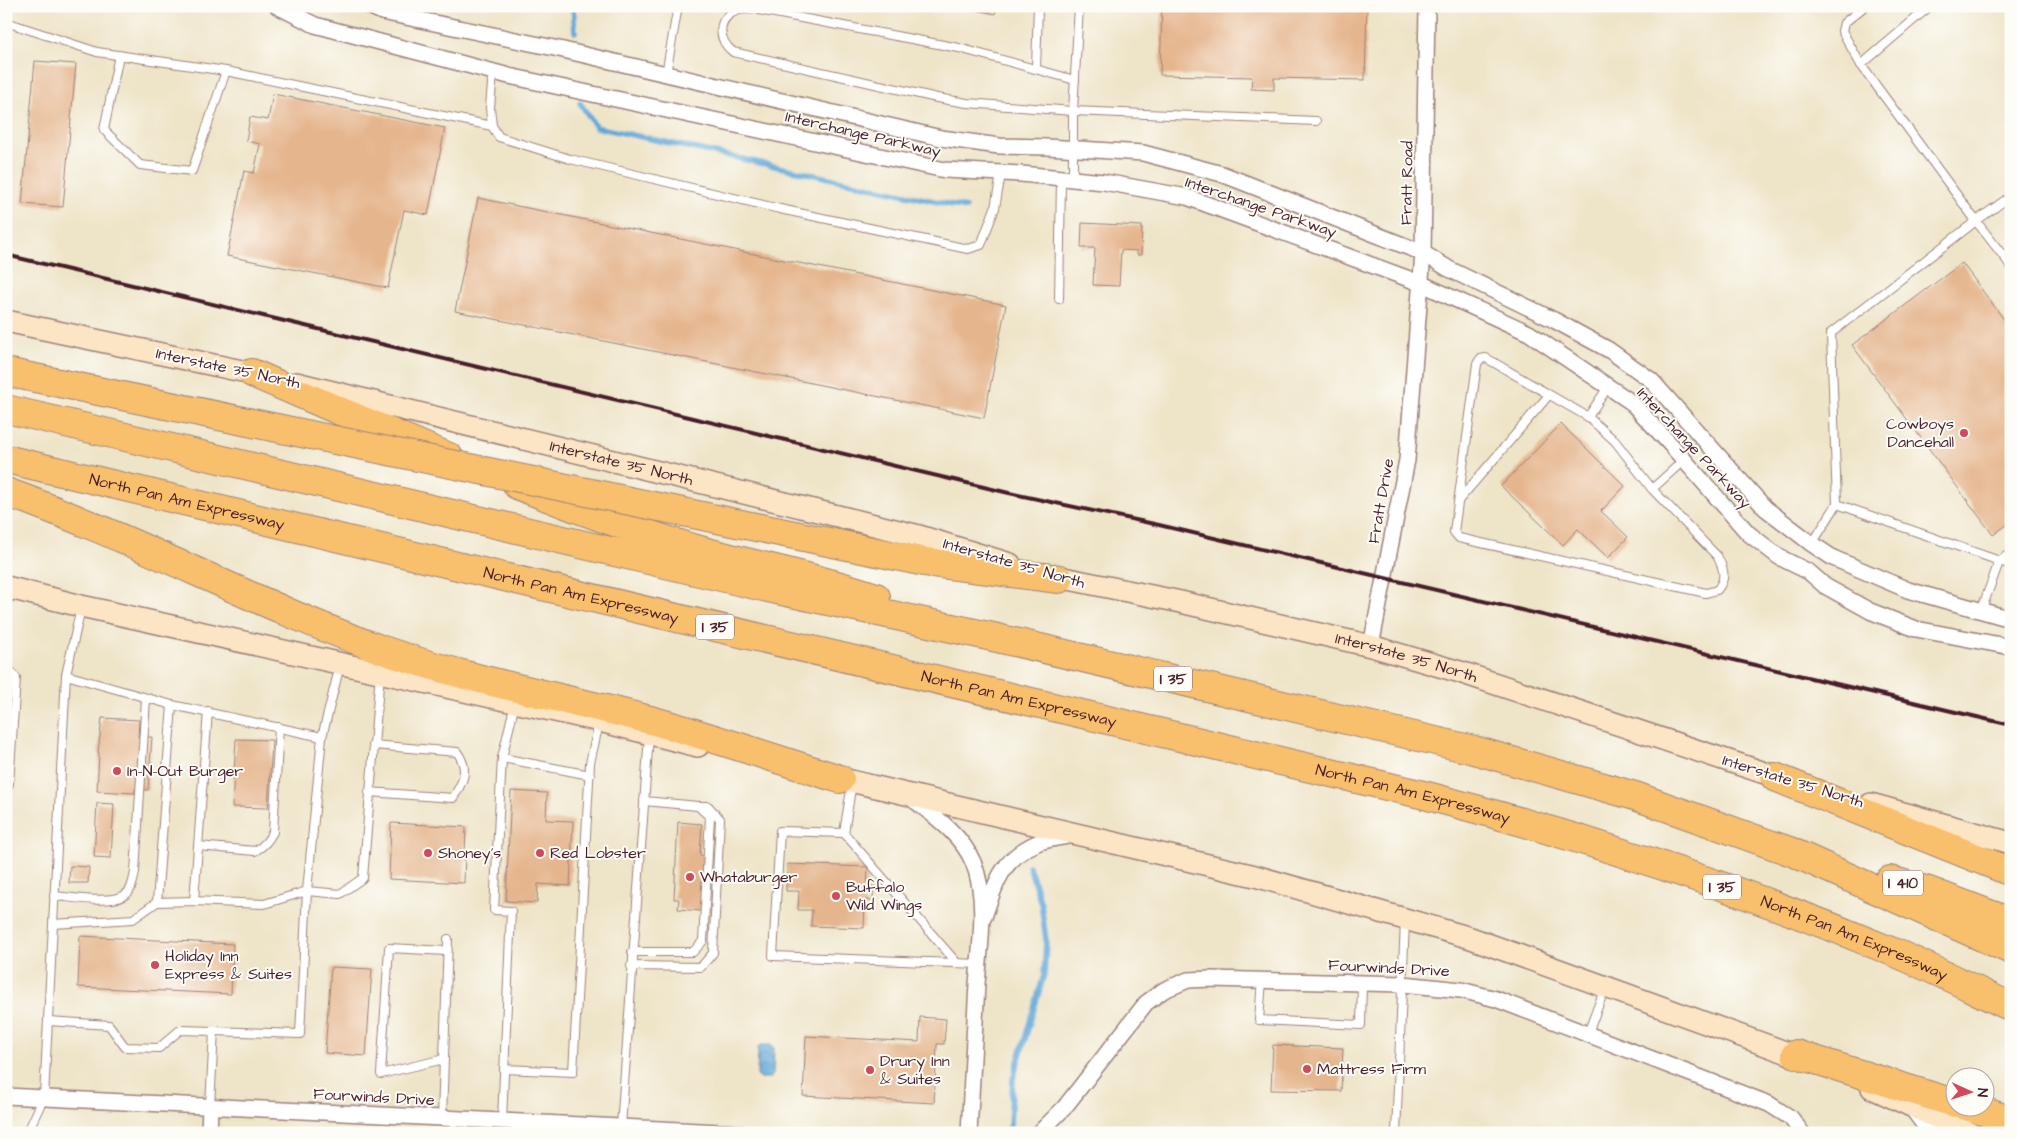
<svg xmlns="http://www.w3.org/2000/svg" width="2017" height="1139" font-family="'Architects Daughter',sans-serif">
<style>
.water{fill:url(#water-waves);stroke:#566482}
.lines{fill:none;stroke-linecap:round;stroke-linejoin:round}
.stream{stroke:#62a9d9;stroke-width:5.5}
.building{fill:#e5b58d}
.service-casing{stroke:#9c827a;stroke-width:10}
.minor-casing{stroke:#9c827a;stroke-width:18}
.secondary-casing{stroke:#9c827a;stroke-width:24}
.motorway-casing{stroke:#9c827a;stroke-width:30}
.service{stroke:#fff;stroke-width:8}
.minor{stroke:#fff;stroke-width:15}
.secondary{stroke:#fce5c4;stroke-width:21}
.motorway{stroke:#f8bf6c;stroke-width:28}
.rail{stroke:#4a1f2b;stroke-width:4}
.motorway-bridge-casing{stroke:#9c827a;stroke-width:30;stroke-linecap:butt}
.motorway-bridge{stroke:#f8bf6c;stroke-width:28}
.poi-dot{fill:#d1495b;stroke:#fdfcf7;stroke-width:2}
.labels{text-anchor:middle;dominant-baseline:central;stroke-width:4;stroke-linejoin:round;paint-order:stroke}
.shield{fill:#fdfcf7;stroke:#806168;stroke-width:1}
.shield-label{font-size:15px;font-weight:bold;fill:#4a1f2b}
.street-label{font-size:16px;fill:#4a1f2b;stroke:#fdfcf7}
.poi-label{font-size:16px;fill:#4a1f2b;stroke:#fdfcf7;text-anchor:start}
</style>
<defs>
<pattern id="water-waves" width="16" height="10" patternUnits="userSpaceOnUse" patternTransform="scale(1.25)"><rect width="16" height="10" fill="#62a9d9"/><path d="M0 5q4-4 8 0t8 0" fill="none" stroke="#5389b0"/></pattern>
</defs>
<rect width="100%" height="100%" fill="#fdfcf7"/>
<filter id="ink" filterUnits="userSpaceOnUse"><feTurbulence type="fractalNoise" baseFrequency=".02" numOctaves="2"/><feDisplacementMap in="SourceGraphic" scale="10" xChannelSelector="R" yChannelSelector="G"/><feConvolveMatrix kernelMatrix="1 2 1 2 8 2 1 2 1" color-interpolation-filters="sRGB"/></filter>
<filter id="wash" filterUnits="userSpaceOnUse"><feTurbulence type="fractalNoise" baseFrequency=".0096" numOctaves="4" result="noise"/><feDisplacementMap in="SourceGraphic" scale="20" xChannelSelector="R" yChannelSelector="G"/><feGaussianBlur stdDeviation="1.12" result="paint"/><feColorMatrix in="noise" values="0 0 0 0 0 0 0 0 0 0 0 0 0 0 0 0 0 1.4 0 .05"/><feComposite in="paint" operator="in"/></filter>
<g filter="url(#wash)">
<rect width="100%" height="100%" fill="#eee4c8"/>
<path class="water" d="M761 1045H771L774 1048 773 1075 770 1078H759L757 1075 758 1048Z"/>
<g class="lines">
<g class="stream">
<path d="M573 6 575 32"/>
<path d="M580 103 596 127 966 208"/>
<path d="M1010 1125 1013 1079 1044 975 1046 940 1041 904 1029 866"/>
</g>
</g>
<g id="blocks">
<g class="building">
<path d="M958 6H997L995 14Z"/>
<path d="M1162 6H1367L1365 80 1274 78V90L1251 89 1252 77 1160 75Z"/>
<path d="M35 61 76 64 63 207 22 204Z"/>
<path d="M273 94 445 128 428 215 404 210 388 288 227 256 244 171 254 173 260 144 246 141 250 117 268 120Z"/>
<path d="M478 198 1006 305 984 418 455 311Z"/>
<path d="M1082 223 1142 226 1141 255H1137V251L1121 250 1119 286 1093 285 1095 248H1081Z"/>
<path d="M1962 263 2011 329V522L1993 535 1852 345Z"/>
<path d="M1561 424 1625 486 1601 511 1628 537 1608 558 1578 529 1563 545 1501 486Z"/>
<path d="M102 718 139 720 138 737H152L148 790 135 789V793L97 791 99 753H98Z"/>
<path d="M236 739 272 740 268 808 232 807Z"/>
<path d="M511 791 547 793 546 820 573 821 570 886 538 884 537 903 506 901Z"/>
<path d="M97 803 114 804 111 858 94 857Z"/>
<path d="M678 822 702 824 700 855 706 856 701 911 678 909 679 899H674Z"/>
<path d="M391 823 466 827 464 883 389 879Z"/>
<path d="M787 864 868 867 867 886H873V900H865L864 928 811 926 812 910H798L799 891H786Z"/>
<path d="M70 866 89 867 88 883H69Z"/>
<path d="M80 936 233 944 231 994 78 987Z"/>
<path d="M331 967 372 969 366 1056 325 1053Z"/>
<path d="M920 1017 946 1019 944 1044H937L934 1103 803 1096 806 1036 919 1042Z"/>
<path d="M1273 1045 1343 1048 1341 1091 1271 1090Z"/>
</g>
</g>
</g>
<g filter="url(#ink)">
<use href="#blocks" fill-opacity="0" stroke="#9c827a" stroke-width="1"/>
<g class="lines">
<defs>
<g id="service">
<path d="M6 22 97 52 226 71 492 126"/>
<path d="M119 55 104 130 140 165 192 171 226 71"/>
<path d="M1861 65 1842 31 1844 23 1865 6"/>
<path d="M1036 69 1038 6"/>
<path d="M493 71 490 108 492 126 499 137 570 159 780 209 968 249 981 245 995 208 1001 174"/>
<path d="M666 74 678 6"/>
<path d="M1075 80 959 48 759 10C753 10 745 8 739 10 716 17 717 39 733 52L937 98 967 103 1073 111 1316 121"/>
<path d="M1073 181V111L1079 6"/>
<path d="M2011 196 1976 221 2011 266"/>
<path d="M1059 299 1061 180"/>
<path d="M1608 387 1588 417 1486 358 1480 359 1477 364 1454 532 1459 538 1706 593 1717 590C1727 578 1724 569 1717 556L1652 489 1684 460"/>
<path d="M1588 417 1615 441 1652 489"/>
<path d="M1459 500 1549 395"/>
<path d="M1837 504 2011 565"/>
<path d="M1812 544 1837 504 1831 333 1976 221 1861 65 1930 6"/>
<path d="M6 605 12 590"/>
<path d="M1981 611 1999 562 2011 552"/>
<path d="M6 665 16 678 9 784 6 787"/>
<path d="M66 675 172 705 322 737 340 665"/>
<path d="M502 758 590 775"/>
<path d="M852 783 844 833 780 831 773 956 979 964"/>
<path d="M369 792 453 798C463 782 470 770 457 752L373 745"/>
<path d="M844 833 957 963"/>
<path d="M198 846 255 851C264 846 268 841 273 832L279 727"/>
<path d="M54 896C71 897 108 904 123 896 132 892 133 881 135 872L146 698"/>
<path d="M194 901 208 711"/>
<path d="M157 902 172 705"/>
<path d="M53 924 133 919 157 902 194 901 264 904 307 891 322 737"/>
<path d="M632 952H693L703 941 710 817 698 806 644 801"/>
<path d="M631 966 701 967 713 953 720 819 708 806H698"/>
<path d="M1262 980 1259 1020 1361 1025 1362 983"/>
<path d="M48 1021 109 1025 125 1047 159 1048 180 1030 214 1031 210 1106"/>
<path d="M214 1031 300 1034 307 891 340 894 363 878 380 673"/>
<path d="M1588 1033 1605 988"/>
<path d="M444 1059 381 1074 389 948 447 951"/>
<path d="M504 1069 573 1072 590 763 599 723"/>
<path d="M442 1118 448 939"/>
<path d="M502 1121 511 911 494 910 502 758 515 703"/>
<path d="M621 1127 649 735"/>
<path d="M30 1133V1127L44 1097 66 675 81 608"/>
<path d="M1396 1133 1405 921"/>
</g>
<g id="minor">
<path d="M277 6 315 25 509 76 945 170 1021 174 1104 182 1187 197 1420 283 1529 333 1631 402 1671 445 1748 533 1779 557 1809 572 1825 586 1870 611 1916 629 2011 647"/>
<path d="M369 6 382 12 559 49 941 138 999 146 1047 147 1143 153 1222 174 1423 253 1449 269 1554 320 1609 350 1651 380 1765 508 1812 544 1833 558 1908 590 2011 619"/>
<path d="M1371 646 1407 460 1423 253 1427 6"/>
<path d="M910 797C933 815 961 834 973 862 988 897 980 947 977 984 974 1033 972 1083 969 1133"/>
<path d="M984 917C995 884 1002 858 1037 843 1047 839 1060 838 1071 835"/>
<path d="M6 1096 739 1133"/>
<path d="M1911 1107 1930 1133"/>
<path d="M209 1133 210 1106"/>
<path d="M1039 1133 1064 1108 1146 1003 1164 990 1188 980 1211 979 1403 984 1461 990 1496 999 1769 1104 1791 1118 1802 1133"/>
</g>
<g id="secondary">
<path d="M6 321 266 376"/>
<path id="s1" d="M296 383 919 536 1010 564"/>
<path id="s2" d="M1044 574 1176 601 1371 646 1460 672 1789 781"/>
<path d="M6 587 81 606 600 721 698 746"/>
<path d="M825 775 1255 876 1471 938 1810 1061"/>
<path d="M1871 804 2011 843"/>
<path d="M1872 1088 1970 1133"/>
</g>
<g id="motorway">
<path d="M252 373 335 409 449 457"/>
<path d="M6 409 759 586 993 637 1474 750 1635 796 1792 852 2011 950"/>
<path id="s3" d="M6 459 1424 795C1584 837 1745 890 1898 954 1936 970 1973 989 2011 1007"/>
<path d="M517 485C579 510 642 534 707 552 763 567 820 578 876 597"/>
<path d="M6 492C135 538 255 604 383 650 472 681 563 697 654 721 716 738 778 760 840 779"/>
<path d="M775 531 925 562 1059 579"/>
<path d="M1775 777 2011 872"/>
<path d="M1890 880 1929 891 2011 922"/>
<path d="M1796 1054 1954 1103"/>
<path d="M1966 1106 2011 1120"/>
</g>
</defs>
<use href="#service" class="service-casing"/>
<use href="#minor" class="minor-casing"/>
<use href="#secondary" class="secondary-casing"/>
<use href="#motorway" class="motorway-casing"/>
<use href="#service" class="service"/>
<use href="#minor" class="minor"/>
<use href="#secondary" class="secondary"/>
<use href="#motorway" class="motorway"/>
<path class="rail" d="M6 255 1009 493 1159 525 2011 725"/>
<defs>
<path id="motorway-bridge" d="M6 372 775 531"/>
</defs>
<use href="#motorway-bridge" class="motorway-bridge-casing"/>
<use href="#motorway-bridge" class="motorway-bridge"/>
</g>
</g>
<g class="poi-dot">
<circle cx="1964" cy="433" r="5"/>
<circle cx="117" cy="771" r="5"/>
<circle cx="428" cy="853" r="5"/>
<circle cx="540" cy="853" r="5"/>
<circle cx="690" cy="877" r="5"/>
<circle cx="836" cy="896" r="5"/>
<circle cx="155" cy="965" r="5"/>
<circle cx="1307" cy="1069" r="5"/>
<circle cx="870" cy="1070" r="5"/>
</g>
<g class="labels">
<g class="shield">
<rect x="696" y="614.5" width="38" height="25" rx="4"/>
<rect x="1154" y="666.5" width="38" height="25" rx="4"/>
<rect x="1883" y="870.5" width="40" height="25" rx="4"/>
<rect x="1703" y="874.5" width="38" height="25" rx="4"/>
</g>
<g class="shield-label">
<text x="715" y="627">I 35</text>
<text x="1173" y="679">I 35</text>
<text x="1903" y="883">I 410</text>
<text x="1722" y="887">I 35</text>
</g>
<g class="street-label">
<text transform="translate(863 134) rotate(13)">Interchange Parkway</text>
<text transform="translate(1407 183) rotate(-89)">Fratt Road</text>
<text transform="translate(1261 207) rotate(19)">Interchange Parkway</text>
<text transform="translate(228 368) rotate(12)">Interstate 35 North</text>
<text transform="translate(1694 448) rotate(47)">Interchange Parkway</text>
<text stroke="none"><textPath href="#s1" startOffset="335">Interstate 35 North</textPath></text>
<text transform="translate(1381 501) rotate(-80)">Fratt Drive</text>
<text stroke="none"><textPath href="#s3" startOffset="186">North Pan Am Expressway</textPath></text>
<text transform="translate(1014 563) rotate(16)">Interstate 35 North</text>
<text stroke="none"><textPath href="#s3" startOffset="591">North Pan Am Expressway</textPath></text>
<text stroke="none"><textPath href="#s2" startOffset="372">Interstate 35 North</textPath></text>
<text stroke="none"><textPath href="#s3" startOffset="1041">North Pan Am Expressway</textPath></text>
<text transform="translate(1793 781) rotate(17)">Interstate 35 North</text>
<text stroke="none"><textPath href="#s3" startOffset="1446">North Pan Am Expressway</textPath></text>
<text stroke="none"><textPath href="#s3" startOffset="1911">North Pan Am Expressway</textPath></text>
<text transform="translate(1389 968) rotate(3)">Fourwinds Drive</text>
<text transform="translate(374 1097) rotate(3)">Fourwinds Drive</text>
</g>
<g class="poi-label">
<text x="1954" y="424" text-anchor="end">Cowboys<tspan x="1954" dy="18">Dancehall</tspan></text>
<text x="127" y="771">In-N-Out Burger</text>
<text x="438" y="853">Shoney's</text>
<text x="550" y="853">Red Lobster</text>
<text x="700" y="877">Whataburger</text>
<text x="846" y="887">Buffalo<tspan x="846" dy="18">Wild Wings</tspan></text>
<text x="165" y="956">Holiday Inn<tspan x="165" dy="18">Express &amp; Suites</tspan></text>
<text x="880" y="1061">Drury Inn<tspan x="880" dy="18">&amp; Suites</tspan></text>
<text x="1317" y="1069">Mattress Firm</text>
</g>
</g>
<rect width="2017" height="1139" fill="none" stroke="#fdfcf7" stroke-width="25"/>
<g transform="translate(1970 1092) rotate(93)"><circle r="24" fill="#fdfcf7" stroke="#b5a4a5"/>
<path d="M0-4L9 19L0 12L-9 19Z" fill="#d1495b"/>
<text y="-8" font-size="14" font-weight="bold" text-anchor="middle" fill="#4a1f2b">N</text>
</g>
</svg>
